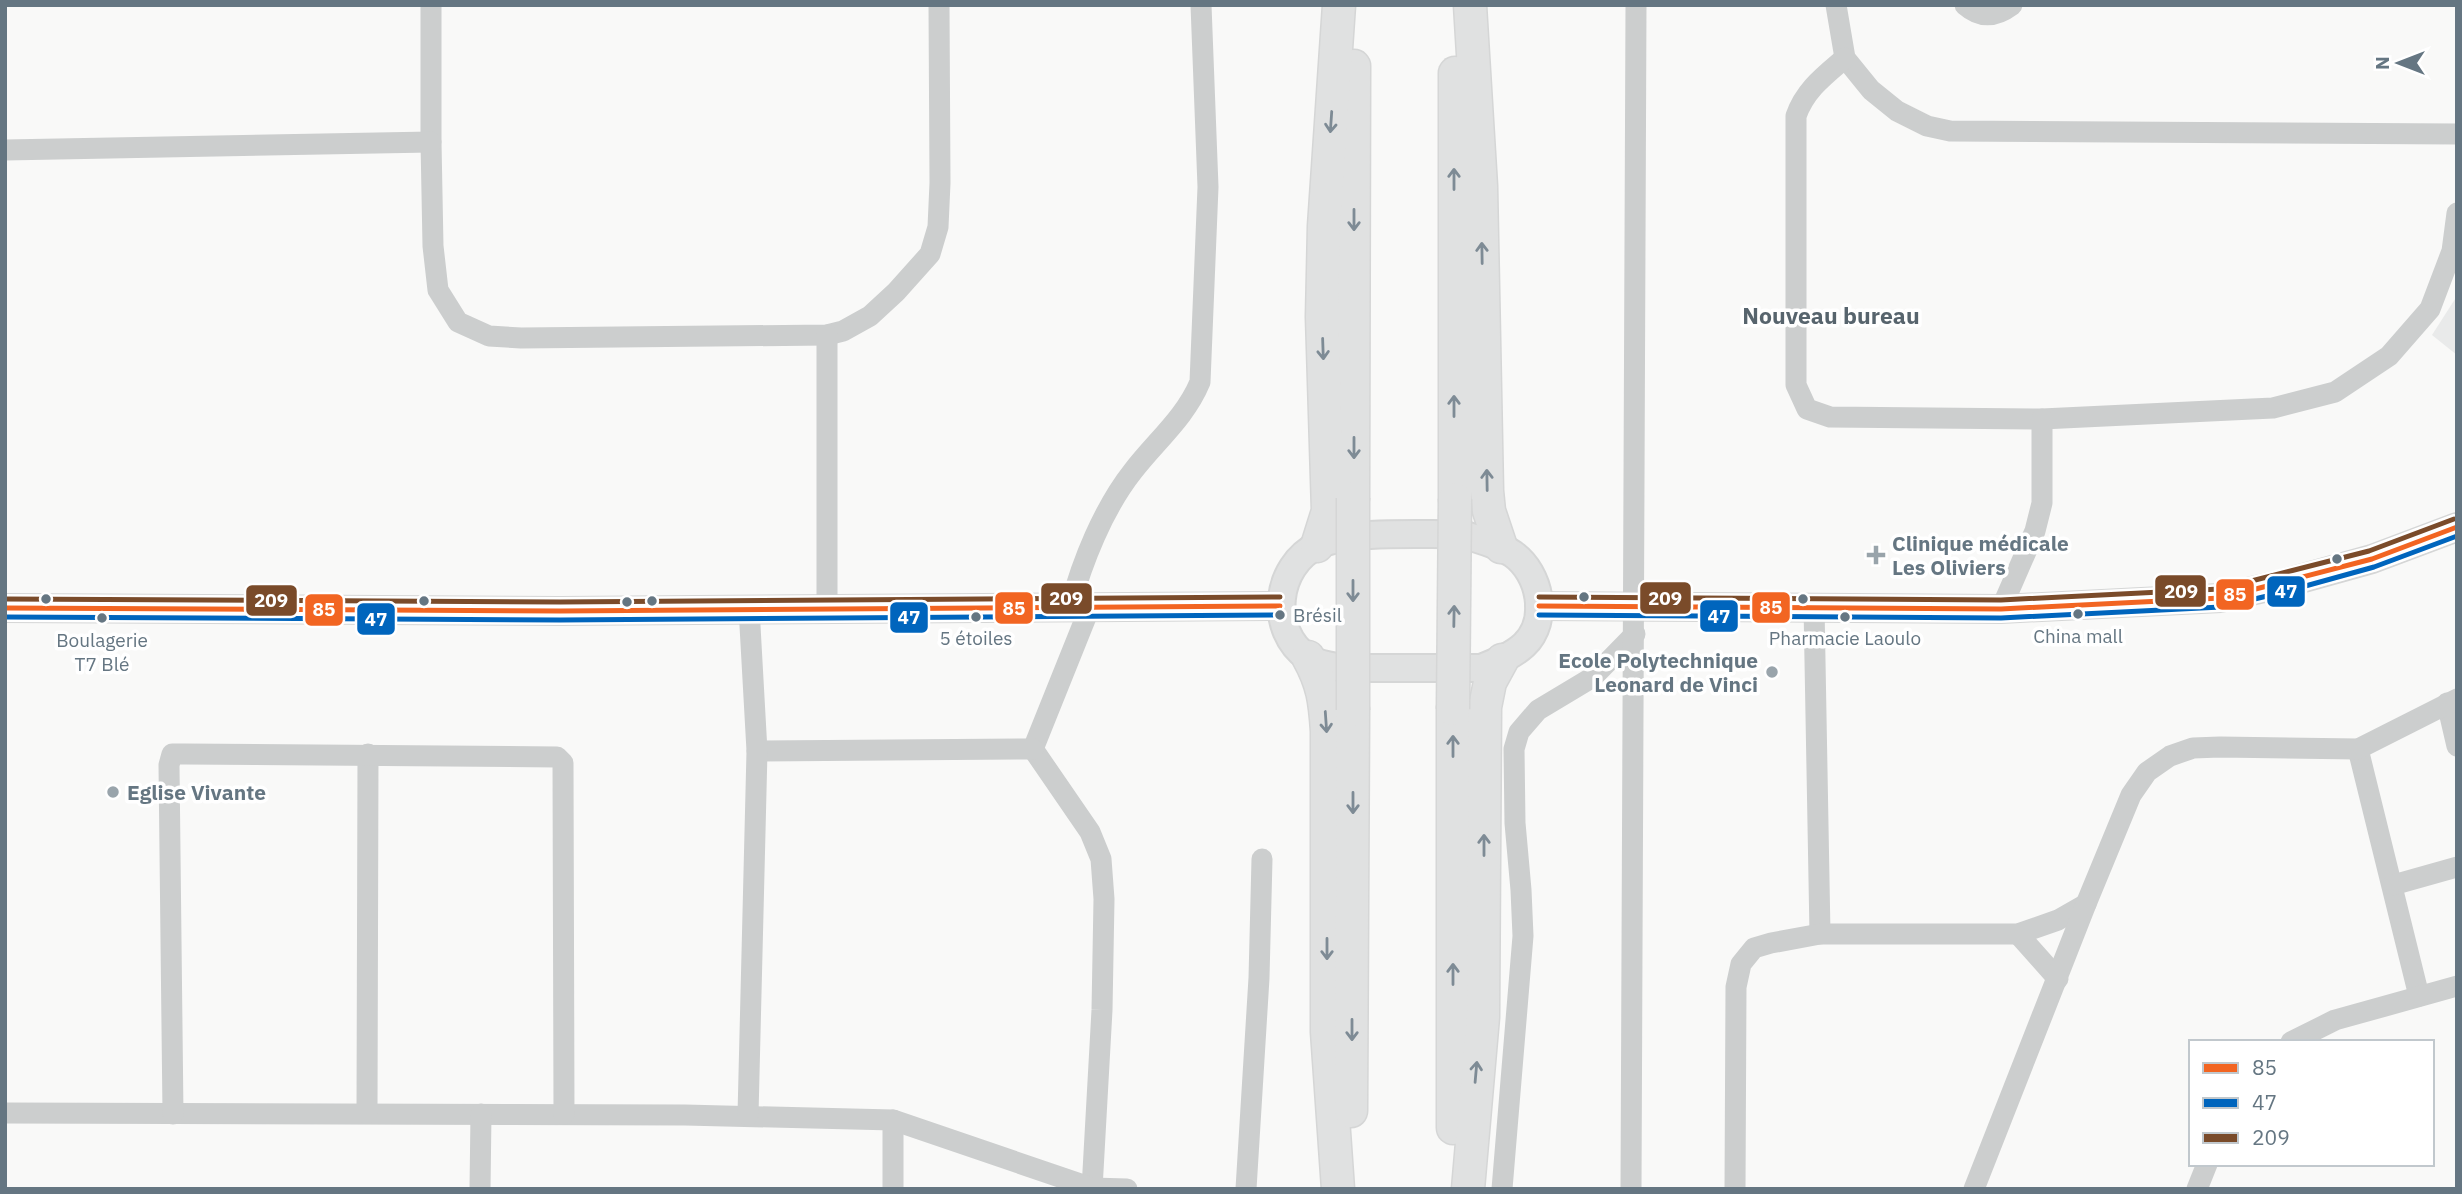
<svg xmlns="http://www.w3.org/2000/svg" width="2462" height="1194" font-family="'IBM Plex Sans',sans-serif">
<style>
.built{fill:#e9eaea}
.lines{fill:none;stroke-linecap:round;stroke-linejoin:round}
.major-casing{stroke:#d5d6d6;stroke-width:30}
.highway-casing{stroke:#d5d6d6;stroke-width:35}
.minor{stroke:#cccece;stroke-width:21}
.major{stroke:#e0e1e1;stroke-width:26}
.highway{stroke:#e0e1e1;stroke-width:32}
.highway-bridge-casing{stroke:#d5d6d6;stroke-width:35;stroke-linecap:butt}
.highway-bridge{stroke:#e0e1e1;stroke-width:32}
.bus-1-casing{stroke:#fff;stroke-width:10}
.bus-2-casing{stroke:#fff;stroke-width:10}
.bus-3-casing{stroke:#fff;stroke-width:10}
.bus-1{stroke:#f26522;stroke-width:5}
.bus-2{stroke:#0065bd;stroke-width:5}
.bus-3{stroke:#7a4b2a;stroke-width:5}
.oneway{stroke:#7e8b95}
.poi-dot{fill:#99a4ab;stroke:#fff;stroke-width:2.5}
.bus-dot{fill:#657682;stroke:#fff;stroke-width:2.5}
.labels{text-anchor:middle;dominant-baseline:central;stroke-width:7;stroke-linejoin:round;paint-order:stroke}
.bus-label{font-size:19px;fill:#657682;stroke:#fff}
.poi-label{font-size:21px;font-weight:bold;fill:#657682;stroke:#fff;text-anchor:start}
.neighbourhood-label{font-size:23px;font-weight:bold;fill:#57646d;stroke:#fff}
.line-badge{stroke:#fff;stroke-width:2.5}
.badge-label{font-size:19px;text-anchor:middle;font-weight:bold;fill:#fff}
</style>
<rect width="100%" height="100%" fill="#f9f9f8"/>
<path class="built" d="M2457 296V355L2432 335Z"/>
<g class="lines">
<defs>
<g id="major">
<path d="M1462 534C1479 540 1498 544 1513 554 1540 573 1550 620 1524 645 1512 656 1496 662 1481 668H1344C1332 666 1318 665 1308 658 1268 630 1275 566 1318 545 1352 530 1423 535 1462 534Z"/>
<path d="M1539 606 2001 609 2221 598 2282 584 2372 559 2457 527"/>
<path d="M5 608 560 611 1280 606"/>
</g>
<g id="highway">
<path d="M1470 5 1481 186 1487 491 1489 511 1501 547"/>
<path d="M1353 498 1354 66"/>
<path d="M1455 499V73"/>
<path d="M1317 546 1328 511 1322 317 1324 226 1339 5"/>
<path d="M1308 657C1323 684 1325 701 1327 731V1032L1338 1189"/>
<path d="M1453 709V1128"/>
<path d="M1351 1111 1353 710"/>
<path d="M1468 1189 1483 1017 1485 707 1490 682 1502 660"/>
</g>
</defs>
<use href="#major" class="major-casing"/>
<use href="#highway" class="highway-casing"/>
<g class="minor">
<path d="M431 5V142L433 246 438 290 458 322 489 336 521 338 827 335 843 331 870 316 896 292 930 254 938 227 940 183 939 5"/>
<path d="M1836 5 1845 58 1871 90 1897 111 1927 126 1950 131 2457 134"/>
<path d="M1965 5C1981 19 1996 17 2012 5"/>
<path d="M1845 58C1824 76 1805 90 1796 116V385L1807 409 1830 417 2042 419 2273 408 2335 392 2389 356 2430 309 2452 251 2457 213"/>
<path d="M5 150 431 142"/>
<path d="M1814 606 1820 934"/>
<path d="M1070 607C1082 562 1103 509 1133 471 1156 441 1185 418 1200 382L1208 187 1201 5"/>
<path d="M827 608V335"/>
<path d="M2001 609 2035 531 2042 503V419"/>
<path d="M2447 703 2457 746"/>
<path d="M1033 749 1090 832 1101 859 1104 899 1102 1010 1092 1189"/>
<path d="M1033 749 1090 607"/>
<path d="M2358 749 2419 996"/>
<path d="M757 751 1033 749"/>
<path d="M2393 885 2457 867"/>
<path d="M2018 934 2058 979"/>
<path d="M2291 1042 2335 1020 2457 986"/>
<path d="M5 1113 685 1115 893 1120 1092 1188 1127 1189"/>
<path d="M367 1113 368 754"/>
<path d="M173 1114 169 765 172 754H185L557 757 563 763 564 1114"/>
<path d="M748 1115 757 751 749 608"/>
<path d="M893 1120V1189"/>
<path d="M480 1189 481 1114"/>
<path d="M1246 1189 1259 978 1262 859"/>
<path d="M1502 1189 1523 936 1521 890 1515 823 1514 749 1519 732 1538 710 1593 677 1635 634"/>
<path d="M1631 1189 1636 5"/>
<path d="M1735 1189 1736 987 1741 964 1754 948 1771 943 1820 934H2018L2058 920 2086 904"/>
<path d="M1974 1189 2086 904 2131 795 2147 772 2170 756 2193 748 2220 747 2358 749 2457 699"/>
<path d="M2197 1189 2207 1164"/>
</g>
<use href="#major" class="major"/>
<use href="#highway" class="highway"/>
<defs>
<g id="highway-bridge">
<path d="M1453 709 1455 499"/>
<path d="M1353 710V498"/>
</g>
</defs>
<use href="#highway-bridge" class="highway-bridge-casing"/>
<use href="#highway-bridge" class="highway-bridge"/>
<defs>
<g id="bus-1">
<path d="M1539 606 2001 609 2221 598 2372 559 2457 527"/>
<path d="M5 608 560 611 1280 606"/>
</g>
<g id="bus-2">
<path d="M1539 615 2001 618 2221 607 2284 592 2374 567 2457 536"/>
<path d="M5 617 560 620 1280 615"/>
</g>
<g id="bus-3">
<path d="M1539 597 2001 600 2220 589 2369 551 2454 519"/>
<path d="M5 599 560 602 1280 597"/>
</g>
</defs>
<use href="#bus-1" class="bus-1-casing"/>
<use href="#bus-2" class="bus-2-casing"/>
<use href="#bus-3" class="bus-3-casing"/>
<use href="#bus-1" class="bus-1"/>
<use href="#bus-2" class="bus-2"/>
<use href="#bus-3" class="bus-3"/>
</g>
<defs><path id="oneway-shaft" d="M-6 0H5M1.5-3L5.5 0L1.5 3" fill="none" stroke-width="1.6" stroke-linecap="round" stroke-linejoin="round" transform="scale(1.75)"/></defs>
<g class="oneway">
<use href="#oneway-shaft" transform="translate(1331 122) rotate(94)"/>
<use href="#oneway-shaft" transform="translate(1454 179) rotate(-90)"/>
<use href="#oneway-shaft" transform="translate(1354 220) rotate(90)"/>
<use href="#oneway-shaft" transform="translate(1482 253) rotate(-91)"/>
<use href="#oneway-shaft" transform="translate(1323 349) rotate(88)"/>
<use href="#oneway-shaft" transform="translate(1454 406) rotate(-90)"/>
<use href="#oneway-shaft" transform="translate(1354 448) rotate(90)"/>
<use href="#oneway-shaft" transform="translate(1487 480) rotate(-91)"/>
<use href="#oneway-shaft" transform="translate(1353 591) rotate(90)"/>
<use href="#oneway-shaft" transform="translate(1454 616) rotate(-89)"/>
<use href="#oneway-shaft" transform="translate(1326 722) rotate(86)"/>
<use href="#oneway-shaft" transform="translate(1453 746) rotate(-90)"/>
<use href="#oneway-shaft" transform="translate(1353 803) rotate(90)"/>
<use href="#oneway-shaft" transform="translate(1484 845) rotate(-90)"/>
<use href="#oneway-shaft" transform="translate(1327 949) rotate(90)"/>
<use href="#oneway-shaft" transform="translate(1453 974) rotate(-90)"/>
<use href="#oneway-shaft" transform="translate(1352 1030) rotate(90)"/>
<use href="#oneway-shaft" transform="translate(1476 1072) rotate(-85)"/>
</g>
<g class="poi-dot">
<path d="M1872.5 544.5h7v7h7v7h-7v7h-7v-7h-7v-7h7z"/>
<circle cx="1772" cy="672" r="7"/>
<circle cx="113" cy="792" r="7"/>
</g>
<g class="bus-dot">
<circle cx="2337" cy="559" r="6"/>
<circle cx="1584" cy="597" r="6"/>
<circle cx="46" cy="599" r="6"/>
<circle cx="1803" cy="599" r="6"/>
<circle cx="424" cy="601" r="6"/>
<circle cx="652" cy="601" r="6"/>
<circle cx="627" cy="602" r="6"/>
<circle cx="2078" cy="614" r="6"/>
<circle cx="1280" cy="615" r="6"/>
<circle cx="976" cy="617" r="6"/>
<circle cx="1845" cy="617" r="6"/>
<circle cx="102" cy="618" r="6"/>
</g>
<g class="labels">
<g class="bus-label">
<text x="1293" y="615" text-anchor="start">Brésil</text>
<text x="2078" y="636">China mall</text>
<text x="976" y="638">5 étoiles</text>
<text x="1845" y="638">Pharmacie Laoulo</text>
<text x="102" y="640">Boulagerie<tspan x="102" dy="24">T7 Blé</tspan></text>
</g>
<g class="poi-label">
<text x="1892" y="543">Clinique médicale<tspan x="1892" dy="24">Les Oliviers</tspan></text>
<text x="1758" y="660" text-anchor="end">Ecole Polytechnique<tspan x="1758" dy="24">Leonard de Vinci</tspan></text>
<text x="127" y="792">Eglise Vivante</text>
</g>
<g class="neighbourhood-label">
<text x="1831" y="315">Nouveau bureau</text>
</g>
</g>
<g class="line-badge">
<rect x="2154" y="574" width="53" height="34" rx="7" fill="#7a4b2a"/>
<rect x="2266" y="575" width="40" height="33" rx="7" fill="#0065bd"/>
<rect x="2215" y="578" width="40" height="33" rx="7" fill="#f26522"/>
<rect x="1639" y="581" width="53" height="34" rx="7" fill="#7a4b2a"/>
<rect x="1040" y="582" width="53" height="33" rx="7" fill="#7a4b2a"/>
<rect x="245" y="584" width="53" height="33" rx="7" fill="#7a4b2a"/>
<rect x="1751" y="591" width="40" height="33" rx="7" fill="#f26522"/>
<rect x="994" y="591" width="40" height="34" rx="7" fill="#f26522"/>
<rect x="304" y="593" width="40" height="34" rx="7" fill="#f26522"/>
<rect x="1699" y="599" width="40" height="34" rx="7" fill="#0065bd"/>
<rect x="889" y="601" width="40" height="33" rx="7" fill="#0065bd"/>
<rect x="356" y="602" width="40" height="34" rx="7" fill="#0065bd"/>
</g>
<g class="badge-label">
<text x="2181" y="598">209</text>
<text x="2286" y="598">47</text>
<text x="2235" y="601">85</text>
<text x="1665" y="605">209</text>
<text x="1066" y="605">209</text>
<text x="271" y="607">209</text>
<text x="1771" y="614">85</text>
<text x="1014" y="615">85</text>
<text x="324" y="616">85</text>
<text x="1719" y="623">47</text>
<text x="909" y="624">47</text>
<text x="376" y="626">47</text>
</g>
<rect width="2462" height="1194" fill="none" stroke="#657682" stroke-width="14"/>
<rect x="2189" y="1040" width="245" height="126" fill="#ffffff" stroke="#c1c8cd" stroke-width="2"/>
<rect x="2203" y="1063" width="35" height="10" fill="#f26522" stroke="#c1c8cd" stroke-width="2"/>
<text x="2252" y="1075" font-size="21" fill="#657682">85</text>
<rect x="2203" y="1098" width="35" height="10" fill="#0065bd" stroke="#c1c8cd" stroke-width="2"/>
<text x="2252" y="1110" font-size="21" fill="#657682">47</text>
<rect x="2203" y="1133" width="35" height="10" fill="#7a4b2a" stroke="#c1c8cd" stroke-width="2"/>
<text x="2252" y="1145" font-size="21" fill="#657682">209</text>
<g transform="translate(2399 63) rotate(270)" stroke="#ffffff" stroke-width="5" paint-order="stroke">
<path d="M0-5L12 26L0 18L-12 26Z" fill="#657682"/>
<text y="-10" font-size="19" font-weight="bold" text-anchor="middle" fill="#657682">N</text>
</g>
</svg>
